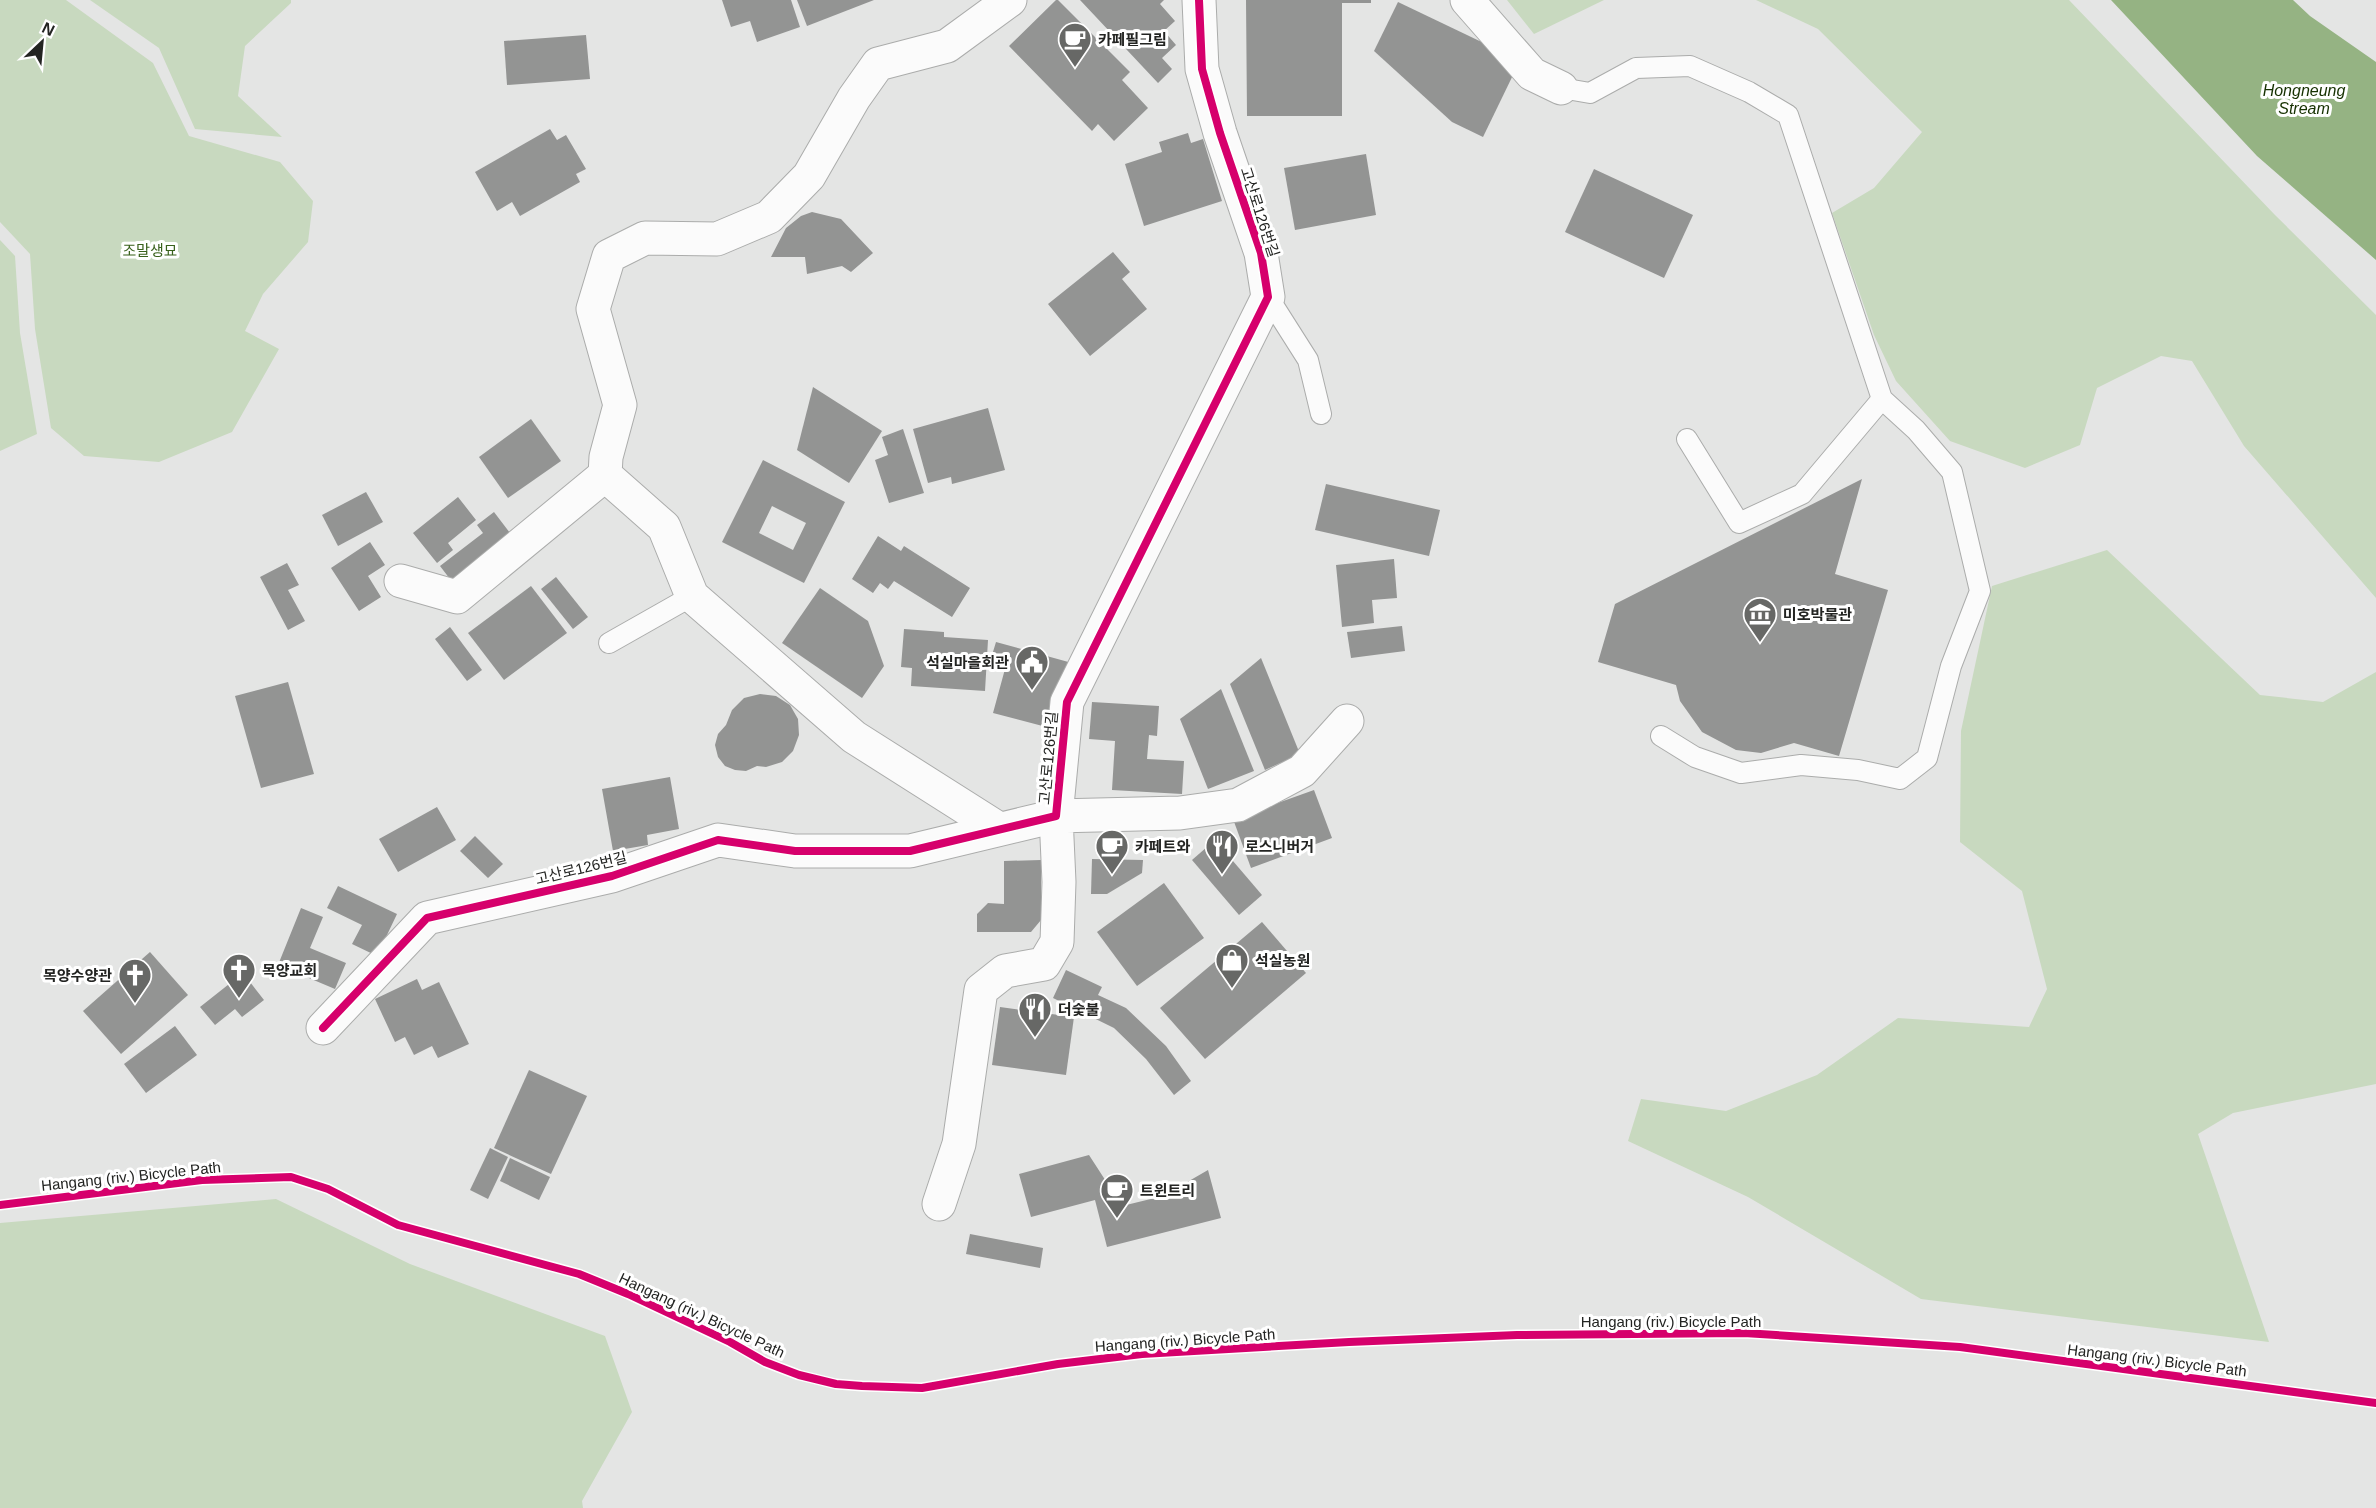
<svg xmlns="http://www.w3.org/2000/svg" width="2376" height="1508" font-family="Helvetica,'Noto Sans KR',sans-serif">
<style>
.green{fill:#c8d9bf}
.water{fill:#95b383}
.building{fill:#939493;fill-rule:evenodd}
.lines{fill:none;stroke-linecap:round;stroke-linejoin:round}
.service-casing{stroke:#abacab;stroke-width:22}
.minor-casing{stroke:#abacab;stroke-width:35}
.service{stroke:#fbfbfb;stroke-width:20}
.minor{stroke:#fbfbfb;stroke-width:33}
.cycleway-casing{stroke:#fff;stroke-width:11}
.cycleway{stroke:#d6006c;stroke-width:8}
.labels{text-anchor:middle;dominant-baseline:central;stroke-width:6;stroke-linejoin:round;paint-order:stroke}
.poi-label{font-size:15px;font-weight:bold;fill:#232422;stroke:#fff;text-anchor:start}
.street-label{font-size:15px;fill:#232422;stroke:#fff}
.park-label{font-size:15px;fill:#39611c;stroke:#fff}
.water-label{font-size:16px;font-style:italic;fill:#163101;stroke:#fff}
</style>
<rect width="100%" height="100%" fill="#e4e5e4"/>
<g class="green">
<path d="M0 0H66L153 63 189 136 280 162 313 201 308 242 263 294 245 331 279 349 232 432 159 462 84 456 51 428 35 329 30 254 0 222Z"/>
<path d="M90 0H291V3L245 46 238 96 282 137 195 129 159 48Z"/>
<path d="M1507 0H1604L1534 34Z"/>
<path d="M1756 0H2069L2275 215 2376 315V598L2244 446 2192 361 2161 356 2097 388 2080 445 2025 468 1950 441 1896 381 1874 335 1832 213 1874 188 1922 132 1818 29Z"/>
<path d="M0 240 15 256 20 333 37 434 0 451Z"/>
<path d="M2107 550 2260 695 2323 702 2376 672V1084L2233 1113 2198 1134 2269 1342 1921 1299 1748 1197 1628 1141 1641 1099 1726 1111 1817 1075 1898 1018 2029 1027 2047 989 2022 891 1960 842 1961 731 1992 586Z"/>
<path d="M276 1199 410 1264 605 1336 632 1412 582 1501 583 1508H0V1223Z"/>
</g>
<path class="water" d="M2111 0H2293L2310 16 2376 62V260L2257 156Z"/>
<g class="building">
<path d="M722 0H791L800 27 757 42 750 21 731 27Z"/>
<path d="M797 0H874L807 26Z"/>
<path d="M1056 0H1058L1130 72 1122 80 1148 108 1114 141 1098 124 1092 131 1009 46Z"/>
<path d="M1080 0H1164L1160 4 1175 21 1164 31 1176 45 1162 58 1172 69 1158 83Z"/>
<path d="M1246 0H1371V3H1342V116H1247Z"/>
<path d="M1398 2 1490 46 1514 73 1483 137 1452 122 1374 51Z"/>
<path d="M586 35 590 79 507 85 504 41Z"/>
<path d="M550 129 557 140 566 135 586 169 576 174 580 182 520 216 512 202 497 211 475 172Z"/>
<path d="M1188 133 1191 143 1203 139 1222 201 1144 226 1125 164 1162 152 1159 142Z"/>
<path d="M1366 154 1376 215 1295 230 1284 168Z"/>
<path d="M1594 169 1693 215 1664 278 1565 232Z"/>
<path d="M812 212 841 219 873 253 851 272 842 266 807 274 805 257H771L786 228 801 216Z"/>
<path d="M1113 252 1130 272 1122 279 1147 309 1090 356 1048 304Z"/>
<path d="M813 387 882 431 849 483 797 450Z"/>
<path d="M988 408 1005 470 952 484 951 477 928 483 913 429Z"/>
<path d="M531 419 561 461 508 498 479 457Z"/>
<path d="M903 429 924 493 889 503 875 460 888 455 882 437Z"/>
<path d="M763 460 845 502 804 583 722 542ZM772 506 806 523 793 550 759 533Z"/>
<path d="M1862 479 1835 574 1888 590 1839 756 1794 743 1761 753 1736 750 1702 732 1680 701 1676 685 1598 662 1615 604Z"/>
<path d="M1326 484 1440 510 1429 556 1315 530Z"/>
<path d="M366 492 383 522 338 546 322 515Z"/>
<path d="M458 497 476 520 448 543 453 550 437 563 413 533Z"/>
<path d="M494 512 513 537 453 583 440 566 483 533 477 525Z"/>
<path d="M878 536 901 551 904 546 970 588 952 617 894 581 888 589 880 583 873 593 852 579Z"/>
<path d="M370 542 385 565 368 576 381 597 359 611 331 568Z"/>
<path d="M1394 559 1397 598 1372 600 1374 623 1342 627 1336 565Z"/>
<path d="M287 563 299 585 288 590 305 621 288 630 260 577Z"/>
<path d="M556 577 588 617 573 629 541 589Z"/>
<path d="M531 586 567 633 504 680 468 633Z"/>
<path d="M820 588 868 621 884 666 862 698 782 643Z"/>
<path d="M1402 626 1405 651 1351 658 1347 632Z"/>
<path d="M450 627 482 670 467 681 435 639Z"/>
<path d="M904 629 944 632V637L988 640 985 691 911 686 912 668 901 667Z"/>
<path d="M996 642 1072 663 1054 729 993 713 1005 669 989 665Z"/>
<path d="M1261 658 1300 754 1265 770 1230 684Z"/>
<path d="M288 682 314 774 261 788 235 696Z"/>
<path d="M1221 689 1254 771 1208 789 1180 719Z"/>
<path d="M760 694 776 696 790 705 798 719 799 735 793 751 782 762 766 767 757 766 746 771 735 770 725 766 718 757 715 745 718 734 726 725 732 710 744 698Z"/>
<path d="M1092 702 1159 706 1157 736 1149 735 1147 759 1184 761 1182 794 1112 790 1115 741 1089 739Z"/>
<path d="M670 777 679 829 647 835 648 845 613 851 602 789Z"/>
<path d="M1314 790 1332 838 1251 868 1233 819Z"/>
<path d="M437 807 456 840 398 872 379 839Z"/>
<path d="M475 836 503 864 488 878 460 851Z"/>
<path d="M1215 840 1262 895 1239 915 1192 860Z"/>
<path d="M1092 859 1143 860 1142 873 1107 894H1091Z"/>
<path d="M1041 860V920L1031 932H977V914L988 903 1004 904V861Z"/>
<path d="M1164 883 1204 938 1137 986 1097 932Z"/>
<path d="M338 886 397 914 377 956 352 944 362 925 327 908Z"/>
<path d="M301 908 323 917 310 948 346 963 335 989 278 965Z"/>
<path d="M1262 922 1306 973 1205 1059 1160 1008Z"/>
<path d="M150 952 188 995 121 1054 83 1011Z"/>
<path d="M1066 970 1102 987 1098 995 1126 1008 1166 1046 1191 1081 1174 1095 1146 1059 1114 1028 1053 998Z"/>
<path d="M243 973 264 1000 242 1017 235 1009 215 1025 200 1007Z"/>
<path d="M417 979 422 990 439 982 469 1044 438 1058 432 1046 414 1055 405 1037 395 1042 375 999Z"/>
<path d="M1000 1007 1074 1017 1066 1075 992 1065Z"/>
<path d="M175 1026 197 1055 146 1093 124 1064Z"/>
<path d="M529 1070 587 1096 551 1174 494 1148Z"/>
<path d="M490 1148 508 1157 488 1199 470 1190Z"/>
<path d="M1089 1155 1122 1206 1163 1196 1208 1170 1221 1218 1107 1247 1095 1200 1031 1217 1019 1174Z"/>
<path d="M510 1158 550 1177 539 1200 500 1181Z"/>
<path d="M970 1234 1043 1248 1040 1268 966 1254Z"/>
</g>
<g class="lines">
<defs>
<g id="service">
<path d="M1561 88 1590 93 1636 68 1690 66 1749 92 1788 115 1882 399 1916 430 1952 472 1980 591 1951 666 1927 758 1900 779 1858 770 1801 765 1741 773 1695 757 1661 736"/>
<path d="M1268 297 1308 360 1321 414"/>
<path d="M1687 439 1739 523 1802 494 1882 399"/>
<path d="M609 643 692 596"/>
</g>
<g id="minor">
<path d="M1467 0 1532 74 1561 88"/>
<path d="M401 581 457 597 605 475"/>
<path d="M999 829 854 737 692 596 664 527 605 475 606 457 620 405 593 309 609 256 645 238 717 239 769 217 809 176 854 98 878 64 947 46 1010 0"/>
<path d="M323 1028 427 918 612 876 718 840 795 851H910L1056 816 1067 702 1268 297 1261 253 1220 133 1202 69 1199 0"/>
<path d="M939 1204 959 1144 981 990 1005 971 1044 964 1057 942 1059 882 1056 816 1180 813 1238 805 1302 771 1347 721"/>
</g>
</defs>
<use href="#service" class="service-casing"/>
<use href="#minor" class="minor-casing"/>
<use href="#service" class="service"/>
<use href="#minor" class="minor"/>
<defs>
<g id="cycleway">
<path d="M323 1028 427 918 612 876 718 840 795 851H910L1056 816 1067 702 1268 297 1261 253 1220 133 1202 69 1199 0"/>
<path d="M0 1205 202 1180 291 1177 328 1189 398 1225 579 1274 628 1294 730 1342 765 1362 799 1375 836 1384 862 1386 922 1388 1058 1364 1142 1354 1349 1342 1517 1335 1744 1333 1960 1347 2376 1403"/>
</g>
</defs>
<use href="#cycleway" class="cycleway-casing"/>
<use href="#cycleway" class="cycleway"/>
</g>
<defs>
<symbol id="cafe-pin" viewBox="-11 -11 22 30"><path d="M0 17L-7.5 6A9.5 9.5 0 1 1 7.5 6Z" fill="#676866" stroke="#fff"/><path d="M-5.5-4.5H6V0H3Q3 3.5 0 3.5H-2.5Q-5.5 3.5-5.5 0ZM3-3.2v2h1.7v-2ZM-6 4.5H4V6H-6Z" fill="#fff"/></symbol>
<symbol id="museum-pin" viewBox="-11 -11 22 30"><path d="M0 17L-7.5 6A9.5 9.5 0 1 1 7.5 6Z" fill="#676866" stroke="#fff"/><path d="M0-6L6-3V-2H-6V-3ZM-5-1h2V3h-2ZM-1-1h2V3h-2ZM3-1h2V3H3ZM-6 4H6V6H-6Z" fill="#fff"/></symbol>
<symbol id="civic-pin" viewBox="-11 -11 22 30"><path d="M0 17L-7.5 6A9.5 9.5 0 1 1 7.5 6Z" fill="#676866" stroke="#fff"/><path d="M-.6-6.5H3V-4.5H.6V-3L4-1V1h2V6H-6V1h2V-1L-.6-3ZM-1.2 2.5V6h2.4V2.5Z" fill="#fff"/></symbol>
<symbol id="restaurant-pin" viewBox="-11 -11 22 30"><path d="M0 17L-7.5 6A9.5 9.5 0 1 1 7.5 6Z" fill="#676866" stroke="#fff"/><path d="M-5-6h1v4h1v-4h1v4h1v-4h1v5L-1.5 .5V6h-2V.5L-5-1ZM5-6V6H3V1.5H1.5Q1.5-4 5-6Z" fill="#fff"/></symbol>
<symbol id="shop-pin" viewBox="-11 -11 22 30"><path d="M0 17L-7.5 6A9.5 9.5 0 1 1 7.5 6Z" fill="#676866" stroke="#fff"/><path d="M-5-2.5h2.3a2.7 3.5 0 0 1 5.4 0H5L5.5 6h-11ZM-1.5-2.5h3a1.5 2.3 0 0 0-3 0Z" fill="#fff"/></symbol>
<symbol id="church-pin" viewBox="-11 -11 22 30"><path d="M0 17L-7.5 6A9.5 9.5 0 1 1 7.5 6Z" fill="#676866" stroke="#fff"/><path d="M-1.2-6h2.4v3.5h3.3v2.4h-3.3V6h-2.4V-.1h-3.3v-2.4h3.3Z" fill="#fff"/></symbol>
</defs>
<g fill-rule="evenodd">
<use href="#cafe-pin" x="1056" y="20" width="38" height="52"/>
<use href="#museum-pin" x="1741" y="595" width="38" height="52"/>
<use href="#civic-pin" x="1013" y="643" width="38" height="52"/>
<use href="#cafe-pin" x="1093" y="827" width="38" height="52"/>
<use href="#restaurant-pin" x="1203" y="827" width="38" height="52"/>
<use href="#shop-pin" x="1213" y="941" width="38" height="52"/>
<use href="#church-pin" x="220" y="951" width="38" height="52"/>
<use href="#church-pin" x="116" y="956" width="38" height="52"/>
<use href="#restaurant-pin" x="1016" y="990" width="38" height="52"/>
<use href="#cafe-pin" x="1098" y="1171" width="38" height="52"/>
</g>
<g class="labels">
<g class="poi-label">
<text x="1098" y="39">카페필그림</text>
<text x="1783" y="614">미호박물관</text>
<text x="1009" y="662" text-anchor="end">석실마을회관</text>
<text x="1135" y="846">카페트와</text>
<text x="1245" y="846">로스니버거</text>
<text x="1255" y="960">석실농원</text>
<text x="262" y="970">목양교회</text>
<text x="112" y="975" text-anchor="end">목양수양관</text>
<text x="1058" y="1009">더숯불</text>
<text x="1140" y="1190">트윈트리</text>
</g>
<g class="street-label">
<text transform="translate(1260 212) rotate(72)">고산로126번길</text>
<text transform="translate(1048 758) rotate(-85)">고산로126번길</text>
<text transform="translate(581 868) rotate(-14)">고산로126번길</text>
<text transform="translate(131 1176) rotate(-6)">Hangang (riv.) Bicycle Path</text>
<text transform="translate(702 1315) rotate(25)">Hangang (riv.) Bicycle Path</text>
<text x="1671" y="1321">Hangang (riv.) Bicycle Path</text>
<text transform="translate(1185 1340) rotate(-4)">Hangang (riv.) Bicycle Path</text>
<text transform="translate(2157 1360) rotate(7)">Hangang (riv.) Bicycle Path</text>
</g>
<g class="park-label">
<text x="150" y="250">조말생묘</text>
</g>
<g class="water-label">
<text x="2304" y="90">Hongneung<tspan x="2304" dy="18">Stream</tspan></text>
</g>
</g>
<g transform="translate(42 42) rotate(26)" stroke="#ffffff" stroke-width="4.5" paint-order="stroke">
<path d="M0-4.5L10 22L0 15L-10 22Z" fill="#232422"/>
<text y="-9" font-size="16" font-weight="bold" text-anchor="middle" fill="#232422">N</text>
</g>
</svg>
